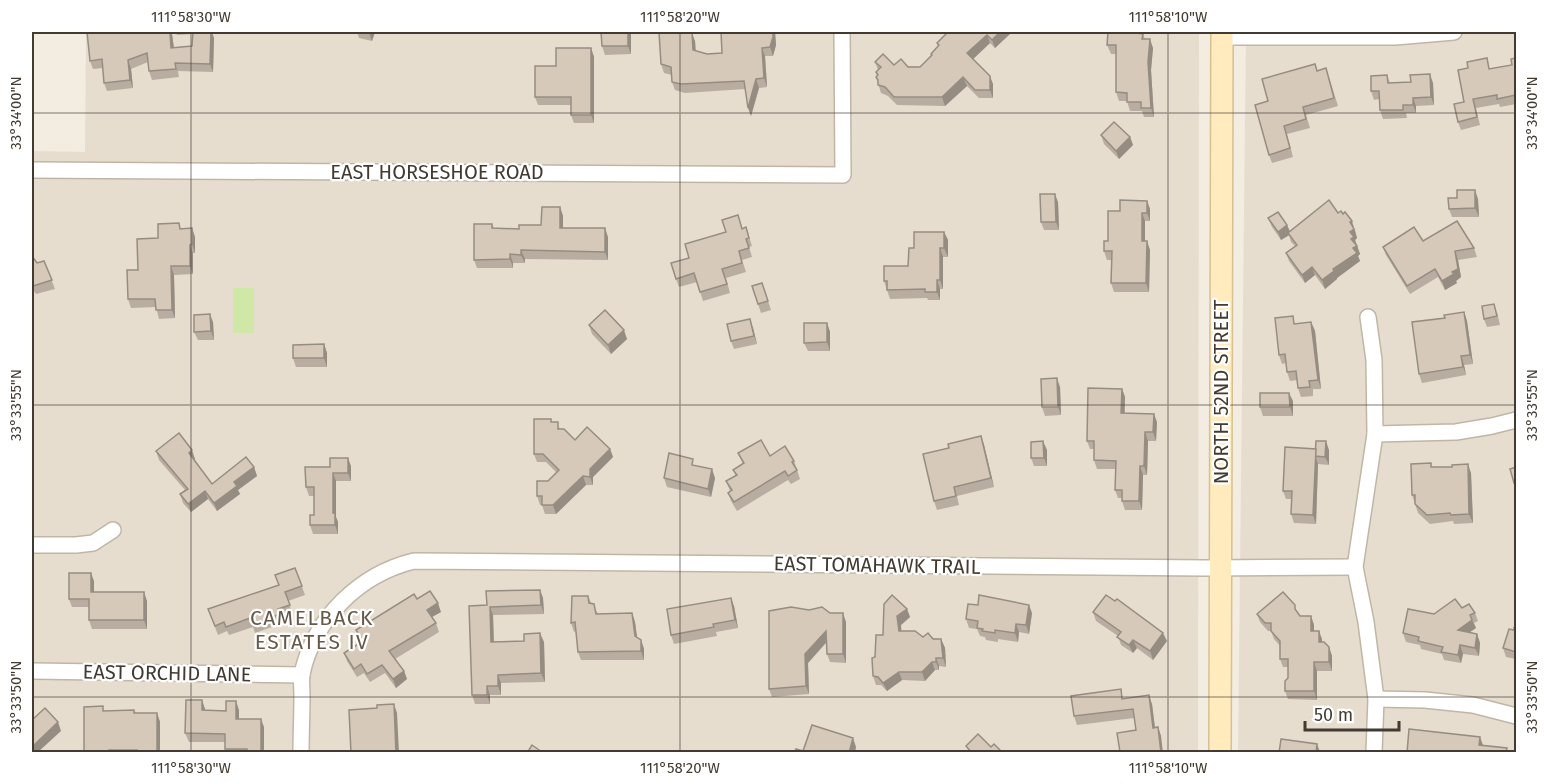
<svg xmlns="http://www.w3.org/2000/svg" width="1548" height="784" font-family="'Fira Sans',sans-serif">
<style>
.residential{fill:#e6ddcf}
.green{fill:#cfe8a8}
.lines{fill:none;stroke-linecap:round;stroke-linejoin:round}
.street-casing{stroke:#c0b6a7;stroke-width:18}
.secondary-casing{stroke:#d7c091;stroke-width:24}
.street{stroke:#fff;stroke-width:15}
.secondary{stroke:#ffebbe;stroke-width:21}
.wall{fill:#b8ada0}
.shaded-wall{fill:#968d82}
.building{fill:#d6c9ba;stroke:#968d82;stroke-width:1.5}
.ticks{fill:none;stroke:#433b32;stroke-width:1.5;stroke-opacity:0.45}
.labels{text-anchor:middle;dominant-baseline:central;stroke-width:4.5;stroke-linejoin:round;paint-order:stroke}
.street-label{font-size:20px;fill:#433b32;stroke:#fff}
.neighbourhood-label{font-size:21px;letter-spacing:1.5px;fill:#665949;stroke:#fff}
.neatline{fill:none;stroke:#433b32;stroke-width:2}
.ticks-label{font-size:15px;text-anchor:middle;fill:#433b32}
</style>
<rect width="100%" height="100%" fill="#f2ece1"/>
<g class="residential">
<path d="M86 32H1199L1198 752H32V151L85 152Z"/>
<path d="M1246 32H1516V752H1238Z"/>
</g>
<rect class="green" x="233" y="288" width="21" height="45"/>
<g class="lines">
<defs>
<g id="street">
<path d="M1222 37H1395L1454 32"/>
<path d="M32 170 843 175 842 32"/>
<path d="M1368 317 1374 360 1375 434 1355 567 1366 622 1376 699 1374 752"/>
<path d="M1375 434 1456 432 1492 426 1516 420"/>
<path d="M32 545H76L93 543 113 530"/>
<path d="M32 671 302 675"/>
<path d="M1376 699 1425 700 1473 705 1516 716"/>
<path d="M301 752C301 734 302 715 302 697 302 689 301 681 302 674 314 618 360 574 414 561L1206 568 1355 567"/>
</g>
<path id="secondary" d="M1220 752 1222 32"/>
</defs>
<use href="#street" class="street-casing"/>
<use href="#secondary" class="secondary-casing"/>
<use href="#street" class="street"/>
<use href="#secondary" class="secondary"/>
</g>
<g class="wall">
<path d="M176 32H192V34L177 35Z"/>
<path d="M357 32H375L372 41 359 38Z"/>
<path d="M601 32H631V54L605 55 602 46Z"/>
<path d="M683 32V33L695 41 696 51 707 54 722 53 721 32H775L776 45 773 56H765L767 87 759 88 751 116 745 89 685 93 675 90 672 82V75L664 73 661 64Z"/>
<path d="M948 32 1011 33 995 48 990 43 973 59 993 84V98H979L967 86 945 106 897 105 888 96 881 93 876 77 877 76 876 72 878 70 875 62 894 65 920 67 931 56V54L938 47 937 43Z"/>
<path d="M1108 32H1138L1139 33 1143 34 1145 39 1153 48 1151 70 1154 117H1144L1142 111H1130L1127 101H1119L1116 92V54H1111L1107 45Z"/>
<path d="M172 34 174 48 192 46 214 38 213 72 178 71 179 77 152 80 149 71 148 62 131 69 133 88 107 91 104 83 103 68 93 69 90 61Z"/>
<path d="M591 48 594 57V123H574L571 115V105H538L535 97Z"/>
<path d="M1516 58V104L1500 107 1499 104 1476 108 1480 125 1461 130 1458 122 1464 102 1490 69 1512 65Z"/>
<path d="M1318 71 1329 77 1338 106 1306 115 1310 128 1287 134 1293 157 1272 163 1269 155 1268 101Z"/>
<path d="M1387 75 1390 83H1433L1434 105 1416 106V113H1406L1407 118 1383 119 1380 110 1379 99 1374 100 1371 91Z"/>
<path d="M1101 135 1130 137 1133 145 1119 159 1104 144Z"/>
<path d="M1478 199 1479 217H1452L1449 209Z"/>
<path d="M1147 201 1150 209V221H1145V241L1150 250 1149 292H1114L1111 283V260H1107L1104 251 1120 211Z"/>
<path d="M1058 202 1059 230H1044L1041 222Z"/>
<path d="M560 207 563 216V228L608 237V260L525 259V263H513V268H477L474 260 492 224 494 228 519 229 541 225Z"/>
<path d="M1338 213 1355 230 1357 238 1355 240 1360 254 1358 256 1360 261 1337 278V279L1325 289 1315 275 1305 283 1289 261 1286 253 1295 246 1291 242 1289 235 1281 240 1272 227 1268 218 1287 225 1290 232Z"/>
<path d="M746 227 752 246 749 247 752 257 742 260 746 272 726 278 730 293 703 301 697 282 679 287 676 279 689 258 742 229Z"/>
<path d="M181 228H192L195 237V253H193V274L174 275 175 318 159 319 156 307 131 308 128 299 138 270 158 238Z"/>
<path d="M944 232 948 240V257H943V289H940V300H928L927 298 890 299 884 281 908 266 914 248Z"/>
<path d="M1423 241 1474 248 1477 257 1458 260 1461 277 1456 281 1457 283 1445 290 1438 277 1410 294 1386 255 1383 247Z"/>
<path d="M32 256 37 263 44 261 55 289 36 294 34 291 32 293Z"/>
<path d="M762 283 771 310 761 313 752 286Z"/>
<path d="M1464 312 1467 321 1473 364 1464 365 1466 375 1422 383 1419 374 1445 318Z"/>
<path d="M1497 312 1500 325 1487 327 1484 319Z"/>
<path d="M213 322 214 340H198L194 332Z"/>
<path d="M1311 322 1315 331 1321 389H1313V396L1301 397 1298 388 1297 380 1290 381 1287 372 1286 363 1282 364 1279 355 1296 324Z"/>
<path d="M827 323 830 332V351H808L804 343Z"/>
<path d="M589 325 627 339 611 354 592 334Z"/>
<path d="M753 328 757 344 734 349 731 341Z"/>
<path d="M324 344 327 353V367H296L293 358Z"/>
<path d="M1060 387 1061 415 1045 416 1042 407Z"/>
<path d="M1122 389 1125 397V413L1157 422 1156 441H1148L1147 475H1143L1142 510H1125L1122 501V498H1118L1115 490 1116 469H1097L1094 460V449H1090L1087 441Z"/>
<path d="M1293 401V416H1263L1260 407Z"/>
<path d="M552 422 575 440 610 449 613 457 593 477V485H586L556 514H545L542 505H540L537 496 557 473 546 462H537L534 454Z"/>
<path d="M981 436 984 445 994 487 957 496 959 505 937 510 934 501 949 448Z"/>
<path d="M1285 447 1329 450V465L1318 464 1316 524 1294 523 1291 514V499H1286L1283 491Z"/>
<path d="M1047 450V466H1034L1031 458Z"/>
<path d="M156 451 195 459 194 460 212 484 254 467 257 476 238 490 240 494 217 511 208 499 191 512 183 503 180 494 185 490 159 460Z"/>
<path d="M738 453 770 456 794 461 800 479 791 484 788 480 737 511 731 501 728 493 730 491 726 481 736 476 733 470 743 464Z"/>
<path d="M1431 463 1432 467 1471 473 1473 523 1454 524 1453 521 1430 524 1418 513 1412 495Z"/>
<path d="M695 465 715 478 711 497 667 487 664 478Z"/>
<path d="M351 466V481H336V517L338 522V534H313L310 525 314 515V496H309L306 487 330 467Z"/>
<path d="M295 568 305 595 288 601 293 614 282 618 283 623 255 633 253 627 229 635 227 631 218 635 208 609 279 585Z"/>
<path d="M94 581V592L147 601V629H92L89 620V607H72L69 599Z"/>
<path d="M540 590 543 598 544 614 493 615 494 642H544L545 682 501 683V695H490V704H475L472 695 487 605Z"/>
<path d="M588 596 591 603 597 612 598 614 632 613 635 622 637 638 641 640 644 649V660H581L578 652 576 631 574 632 571 623Z"/>
<path d="M417 599 441 612 432 617 436 623 439 632 395 659 404 671 407 679 396 688 385 673 370 682 364 673 357 677 347 661 344 653 361 642 356 630Z"/>
<path d="M734 606 738 628 716 632 717 636 674 644 671 635Z"/>
<path d="M1462 608 1475 613 1478 621 1474 623 1476 628 1470 632 1477 634 1480 643 1479 656 1463 654 1461 663 1444 660 1442 654 1421 649 1420 645 1406 642 1403 633 1434 614Z"/>
<path d="M907 609 910 617 901 625V631L923 637 941 639 945 648 946 667 939 666V670H935L925 681 902 680 887 691 881 685H876L873 676 875 657Z"/>
<path d="M1093 612 1167 641 1153 660 1137 648 1133 653 1121 645 1118 636 1096 621Z"/>
<path d="M1297 612 1300 616H1311L1314 625V631H1319L1322 642 1329 647 1332 656V671H1317V700L1288 699 1285 691 1288 678V667H1283L1280 659V646L1274 639 1271 631H1268L1260 622 1257 614Z"/>
<path d="M830 613 846 622V663L830 662 827 654V642L808 663 809 694 772 697 769 689Z"/>
<path d="M1032 613 1029 634 1019 632 1018 642 998 639V642L986 640 985 637 980 636 977 629 969 628 966 619Z"/>
<path d="M1516 629V659L1506 657 1503 648 1514 630Z"/>
<path d="M1124 699 1152 704 1155 728 1158 727 1161 736 1120 752 1136 730 1134 718 1077 725 1074 716Z"/>
<path d="M202 700 205 710H239V719L264 727V753H226L225 749V742H189L185 733Z"/>
<path d="M134 710 136 713H157L160 722V753H84L105 711Z"/>
</g>
<g class="shaded-wall">
<path d="M170 32H171L172 34 175 56 171 48Z"/>
<path d="M211 32H212L214 38 213 72 210 64Z"/>
<path d="M369 32H375L372 41 369 33Z"/>
<path d="M628 32H631V54L628 46Z"/>
<path d="M773 32H775L776 45 773 56 770 47Z"/>
<path d="M1000 32H1011V33L995 48 992 40Z"/>
<path d="M692 33 695 41 696 59 693 50Z"/>
<path d="M987 35 990 43 970 62 967 53Z"/>
<path d="M1150 39 1153 48 1151 70 1154 117 1151 108 1148 62Z"/>
<path d="M591 48 594 57V123L591 115Z"/>
<path d="M762 48 765 56 767 87 764 78Z"/>
<path d="M128 60 131 69 133 88 130 80Z"/>
<path d="M1430 74 1433 83 1434 105 1431 97Z"/>
<path d="M990 76 993 84V98L990 90Z"/>
<path d="M963 77 967 86 945 106 942 97Z"/>
<path d="M756 79 759 88 751 116 748 108Z"/>
<path d="M1413 98 1416 106V113L1413 105Z"/>
<path d="M1130 137 1133 145 1119 159 1116 151Z"/>
<path d="M1475 190 1478 199 1479 217 1475 208Z"/>
<path d="M1055 194 1058 202 1059 230 1056 222Z"/>
<path d="M1147 201 1150 209V221L1147 213Z"/>
<path d="M560 207 563 216V236L560 228Z"/>
<path d="M1142 213 1145 221V250L1142 241Z"/>
<path d="M1352 221 1357 238 1355 240 1360 254 1358 256 1360 261 1337 278V279L1325 289 1322 280 1353 248 1350 232V222Z"/>
<path d="M1287 225 1291 234 1281 240 1278 232Z"/>
<path d="M192 228 195 237V253L192 244Z"/>
<path d="M605 228 608 237V260L605 252Z"/>
<path d="M944 232 948 240V257L944 248Z"/>
<path d="M1147 241 1150 250 1149 292 1146 283Z"/>
<path d="M190 245 193 253V274L190 266Z"/>
<path d="M940 248 943 257V289L940 280Z"/>
<path d="M521 250 525 259V263L521 255Z"/>
<path d="M1455 251 1458 260 1461 277 1456 281 1457 283 1445 290 1442 281 1452 272Z"/>
<path d="M510 254 513 263V268L510 259Z"/>
<path d="M171 266 174 275 175 318 172 310Z"/>
<path d="M1312 267 1315 275 1305 283 1302 275Z"/>
<path d="M937 280 940 289V300L937 292Z"/>
<path d="M32 284 34 291 32 293Z"/>
<path d="M1464 312 1467 321 1473 364 1470 355Z"/>
<path d="M210 314 213 322 214 340 211 331Z"/>
<path d="M750 319 753 328 757 344 754 336Z"/>
<path d="M1311 322 1315 331 1321 389 1318 380Z"/>
<path d="M827 323 830 332V351L827 342Z"/>
<path d="M624 330 627 339 611 354 608 345Z"/>
<path d="M324 344 327 353V367L324 358Z"/>
<path d="M1461 356 1464 365 1466 375 1463 367Z"/>
<path d="M1057 378 1060 387 1061 415 1058 407Z"/>
<path d="M1122 389 1125 397 1124 421 1121 413Z"/>
<path d="M1289 393 1293 401V416L1290 407Z"/>
<path d="M1154 414 1157 422 1156 441 1153 432Z"/>
<path d="M1145 432 1148 441 1147 475 1144 466Z"/>
<path d="M981 436 984 445 994 487 991 478Z"/>
<path d="M1043 441 1047 450V466L1044 458Z"/>
<path d="M1326 441 1329 450V465L1325 457Z"/>
<path d="M610 449 613 457 593 477V485L590 477V469Z"/>
<path d="M192 450 195 459 192 462 189 453Z"/>
<path d="M1315 456 1318 464 1316 524 1313 515Z"/>
<path d="M348 458 351 466V481L348 473Z"/>
<path d="M1468 464 1471 473 1473 523 1469 514Z"/>
<path d="M1140 466 1143 475 1142 510 1139 501Z"/>
<path d="M254 467 257 476 238 490 240 494 217 511 214 503 234 482Z"/>
<path d="M712 469 715 478 711 497 708 489Z"/>
<path d="M333 473 336 481V517L338 522V534L335 525 333 513Z"/>
<path d="M583 476 586 485 556 514 553 505Z"/>
<path d="M205 491 208 499 191 512 188 504Z"/>
<path d="M91 573 94 581V601L91 592Z"/>
<path d="M540 590 543 598 544 614 541 605Z"/>
<path d="M144 592 147 601V629L144 620Z"/>
<path d="M731 598 734 606 738 628 735 620Z"/>
<path d="M438 603 441 612 430 618 427 610Z"/>
<path d="M1029 605 1032 613 1029 634 1026 625Z"/>
<path d="M490 607 493 615 494 651 491 642Z"/>
<path d="M907 609 910 617 901 625 902 639 899 631 897 616Z"/>
<path d="M632 613 635 622 638 644 635 636Z"/>
<path d="M843 613 846 622V663L843 654Z"/>
<path d="M1311 616 1314 625V639L1311 631Z"/>
<path d="M1472 620 1476 628 1461 638 1458 630Z"/>
<path d="M1016 624 1019 632 1018 642 1015 633Z"/>
<path d="M826 631 829 639 808 663 809 694 806 686 805 654Z"/>
<path d="M1319 631 1322 639V650L1319 642Z"/>
<path d="M540 633 544 642 545 682 541 673Z"/>
<path d="M1163 633 1167 641 1153 660 1150 651Z"/>
<path d="M1477 634 1480 643 1479 656 1475 648Z"/>
<path d="M941 639 945 648 946 667 943 658Z"/>
<path d="M641 640 644 649V660L641 651Z"/>
<path d="M1133 640 1137 648 1133 653 1129 645Z"/>
<path d="M1460 645 1463 654 1461 663 1458 655Z"/>
<path d="M1329 647 1332 656V671L1329 662Z"/>
<path d="M936 658 939 666V670L936 662Z"/>
<path d="M932 662 935 670 925 681 922 672Z"/>
<path d="M1314 662 1317 671V700L1314 691Z"/>
<path d="M404 671 407 679 396 688 393 679Z"/>
<path d="M899 672 902 680 887 691 883 683Z"/>
<path d="M498 675 501 683V695L498 686Z"/>
<path d="M487 686 490 695V704L487 695Z"/>
<path d="M1149 695 1152 704 1156 736 1153 728Z"/>
<path d="M202 700 205 709V719L202 710Z"/>
<path d="M236 701 239 710V727L236 719Z"/>
<path d="M394 704 397 713 399 753H396Z"/>
<path d="M157 713 160 722V753H157Z"/>
<path d="M261 719 264 727V753H261Z"/>
<path d="M58 722 61 731 37 753H32V747Z"/>
<path d="M1158 727 1161 736 1163 753H1161Z"/>
<path d="M1480 737 1483 745H1479Z"/>
<path d="M853 738 856 747 855 753H849Z"/>
<path d="M1317 744 1320 752 1316 753Z"/>
</g>
<g class="building">
<path d="M87 32H170L171 48 192 46 193 32H211L210 64 175 63 176 69 149 71 147 53 128 60 130 80 104 83 102 59 90 61Z"/>
<path d="M601 32H628V46H602Z"/>
<path d="M659 32H680V33H692L693 50 707 54 722 53 721 32H773V37L770 47 762 48 764 78 756 79 748 108 744 81 681 84 672 82 671 67 661 64Z"/>
<path d="M948 32H1000L992 40 987 35 967 53 990 76V90H975L963 77 942 97H894L885 87 878 85V80L876 77 878 75 876 72 881 67 875 62 883 54 894 65 901 59 908 67H920L932 55 931 54 939 45 937 43Z"/>
<path d="M1108 32H1137V33L1143 34 1142 39H1150L1148 62 1151 108H1141V102H1127V93L1116 92V45H1107Z"/>
<path d="M556 48H591V115H571V97H535V66H556Z"/>
<path d="M1487 58 1489 69 1512 65 1511 59 1516 58V95L1497 99V95L1473 99 1477 117 1458 122 1454 104 1464 102 1458 70 1468 68 1467 62Z"/>
<path d="M1315 64 1317 71 1326 68 1334 98 1303 107 1306 119 1284 126 1290 148 1269 155 1255 105 1268 101 1262 79Z"/>
<path d="M1430 74 1431 97 1413 98V105H1403V110H1380L1379 91H1371V76L1387 75 1388 83 1411 82 1410 75Z"/>
<path d="M1114 122 1130 137 1116 151 1101 135Z"/>
<path d="M1457 190H1475V208L1449 209 1448 198H1457Z"/>
<path d="M1040 194H1055L1056 222H1041Z"/>
<path d="M1120 200 1147 201V213H1142V241H1147L1146 283H1111L1112 251H1104V241H1108V211H1120Z"/>
<path d="M1329 200 1338 213 1341 211 1343 214 1345 212 1352 221 1350 222 1354 229 1350 232 1354 237 1351 239 1357 246 1353 248 1357 253 1333 269 1334 271 1322 280 1312 267 1302 275 1286 253 1297 245 1288 233Z"/>
<path d="M542 207H560V228H605V252L521 250V255L510 254V259L474 260V224H492V228L519 229V225H541Z"/>
<path d="M1278 212 1287 225 1278 232 1268 218Z"/>
<path d="M738 215 742 229 746 227 749 238 746 239 749 248 739 251 742 263 722 269 727 284 700 292 694 273 676 279 671 263 689 258 685 244 726 232 722 220Z"/>
<path d="M1457 221 1474 248 1455 251 1458 269 1452 272 1454 274 1442 281 1435 269 1407 286 1383 247 1414 227 1423 241Z"/>
<path d="M179 223 180 229 192 228V244L190 245V266H171L172 310H156L155 299H128L127 270H138L137 239 158 238V224Z"/>
<path d="M914 232H944V248H940V280H937V292H925V289L887 290V281H884V266H908L909 248H914Z"/>
<path d="M32 256 37 263 44 261 52 280 33 286 32 283Z"/>
<path d="M762 283 768 301 758 304 752 286Z"/>
<path d="M1494 304 1497 316 1484 319 1482 306Z"/>
<path d="M605 310 624 330 608 345 589 325Z"/>
<path d="M1464 312 1470 355 1461 356 1463 367 1419 374 1412 322 1445 318 1444 315Z"/>
<path d="M210 314 211 331 194 332V315Z"/>
<path d="M1293 316 1294 324 1311 322 1318 380 1309 381 1310 387 1298 388 1296 371 1287 372 1285 354 1279 355 1275 318Z"/>
<path d="M750 319 754 336 731 341 727 324Z"/>
<path d="M804 323H827V342L804 343Z"/>
<path d="M324 344V358H293V345Z"/>
<path d="M1057 378 1058 407H1042L1041 379Z"/>
<path d="M1088 388 1122 389 1121 413 1154 414 1153 432H1145L1144 466H1140L1139 501H1122V490H1115L1116 461 1094 460V441H1087Z"/>
<path d="M1260 393H1289L1290 407H1260Z"/>
<path d="M534 419H551V422H558V429H564L575 440 587 427 610 449 590 469V477L583 476 553 505H542V496H537V481H548L559 470 543 454H534Z"/>
<path d="M179 433 192 450 189 453 212 484 246 457 254 467 234 482 237 486 214 503 205 491 188 504 180 494 188 489 156 451Z"/>
<path d="M981 436 991 478 954 487 956 496 934 501 923 454 949 448 948 444Z"/>
<path d="M761 440 770 456 785 446 794 461 792 462 797 470 788 476 785 471 734 502 728 493 732 490 726 481 737 475 733 470 744 463 738 453Z"/>
<path d="M1043 441 1044 458H1031V442Z"/>
<path d="M1316 441H1326L1325 457 1315 456Z"/>
<path d="M1285 447 1316 449 1313 515 1291 514 1292 491H1283Z"/>
<path d="M669 453 693 459 692 465 712 469 708 489 664 478Z"/>
<path d="M330 458H348V473H333V513H335V525H310V515H314V487H306L305 467H330Z"/>
<path d="M1431 463V467H1452V465L1468 464 1469 514 1451 515 1450 513 1427 515 1415 504V495H1412L1411 464Z"/>
<path d="M1516 467V482L1514 483 1510 469Z"/>
<path d="M295 568 302 586 285 592 290 605 278 609 280 614 252 625 250 618 226 627 224 622 215 626 208 609 279 585 275 575Z"/>
<path d="M69 573H91V592H144V620H89V599H69Z"/>
<path d="M540 590 541 605 490 607 491 642 524 641V634L540 633 541 673 498 675V686H487V695H472L469 606 487 605 486 591Z"/>
<path d="M430 591 438 603 427 610 436 623 389 651 404 671 393 679 382 665 367 674 361 664 354 669 344 653 363 641 356 630 414 594 417 599Z"/>
<path d="M1283 592 1295 605V609L1300 616H1311V631H1319V642H1324L1329 647V662H1314V691H1285V681L1288 678V659H1280V641L1271 631V623H1265L1257 614Z"/>
<path d="M892 595 907 609 897 616 899 631H915L923 637 928 633 933 639H941L943 658H936V662H932L922 672H899L883 683 878 677 873 676 872 658 875 657 876 635H883L884 604Z"/>
<path d="M979 595 1029 605 1026 625 1016 624 1015 633 995 630V633L982 631 983 629 977 628 978 621 966 619 968 604 978 605Z"/>
<path d="M1106 595 1115 601 1117 599 1163 633 1150 651 1133 640 1129 645 1117 637 1121 632 1093 612Z"/>
<path d="M572 596H588L589 603 594 604 596 614 632 613 635 636 641 640V651L578 652 575 622 571 623Z"/>
<path d="M731 598 735 620 713 624 714 627 671 635 667 609Z"/>
<path d="M1455 599 1462 608 1469 604 1475 613 1470 615 1472 620 1458 630 1477 634 1475 648 1460 645 1458 655 1441 652 1443 647 1418 641 1419 637 1403 633 1408 609 1434 614Z"/>
<path d="M791 607 809 610 822 607 830 613H843V654H827L826 631 805 654 806 686 769 689V611Z"/>
<path d="M1514 628 1516 629V652L1503 648 1509 629 1514 630Z"/>
<path d="M1121 689 1122 699 1149 695 1153 728 1158 727 1161 753H1119L1120 752 1117 733 1136 730 1133 709 1074 716 1071 696Z"/>
<path d="M186 700H202V710L226 711V701H236V719H261V753H247V749H225V734L185 733Z"/>
<path d="M394 704 396 753H351L349 710 377 708V705Z"/>
<path d="M103 706V711L134 710V713H157V753H137V750H109V753H84V707Z"/>
<path d="M45 708 58 722 32 747V720Z"/>
<path d="M812 725 853 738 849 753H794L796 749 803 751Z"/>
<path d="M1409 729 1480 737 1479 745 1507 748 1506 753H1407Z"/>
<path d="M978 734 991 747 994 744 1003 753H972L966 746Z"/>
<path d="M1281 739 1317 744 1316 753H1279Z"/>
<path d="M532 745 542 752 541 753H527Z"/>
</g>
<path class="ticks" d="M191 32V752M680 32V752M1168 32V752M32 113H1516M32 405H1516M32 697H1516"/>
<g class="labels">
<g class="street-label">
<text x="437" y="172">EAST HORSESHOE ROAD</text>
<text transform="translate(1221 392) rotate(-90)">NORTH 52ND STREET</text>
<text transform="translate(877 565) rotate(1)">EAST TOMAHAWK TRAIL</text>
<text transform="translate(167 673) rotate(1)">EAST ORCHID LANE</text>
</g>
<g class="neighbourhood-label">
<text x="312" y="618">CAMELBACK<tspan x="312" dy="24">ESTATES IV</tspan></text>
</g>
</g>
<rect width="1548" height="784" fill="none" stroke="#ffffff" stroke-width="66"/>
<path d="M1305 721v9h94v-9" fill="none" stroke="#433b32" stroke-width="3"/>
<text x="1314" y="721" font-size="18" fill="#433b32" stroke="#ffffff" stroke-width="4.5" paint-order="stroke">50 m</text>
<rect x="33" y="33" width="1482" height="718" class="neatline"/>
<g class="ticks-label">
<text x="191" y="22">111°58'30"W</text>
<text x="680" y="22">111°58'20"W</text>
<text x="1168" y="22">111°58'10"W</text>
<text transform="translate(16 113) rotate(-90)" y="5">33°34'00"N</text>
<text transform="translate(1532 113) rotate(-90)" y="5">33°34'00"N</text>
<text transform="translate(16 405) rotate(-90)" y="5">33°33'55"N</text>
<text transform="translate(1532 405) rotate(-90)" y="5">33°33'55"N</text>
<text transform="translate(16 697) rotate(-90)" y="5">33°33'50"N</text>
<text transform="translate(1532 697) rotate(-90)" y="5">33°33'50"N</text>
<text x="191" y="773">111°58'30"W</text>
<text x="680" y="773">111°58'20"W</text>
<text x="1168" y="773">111°58'10"W</text>
</g>
</svg>
